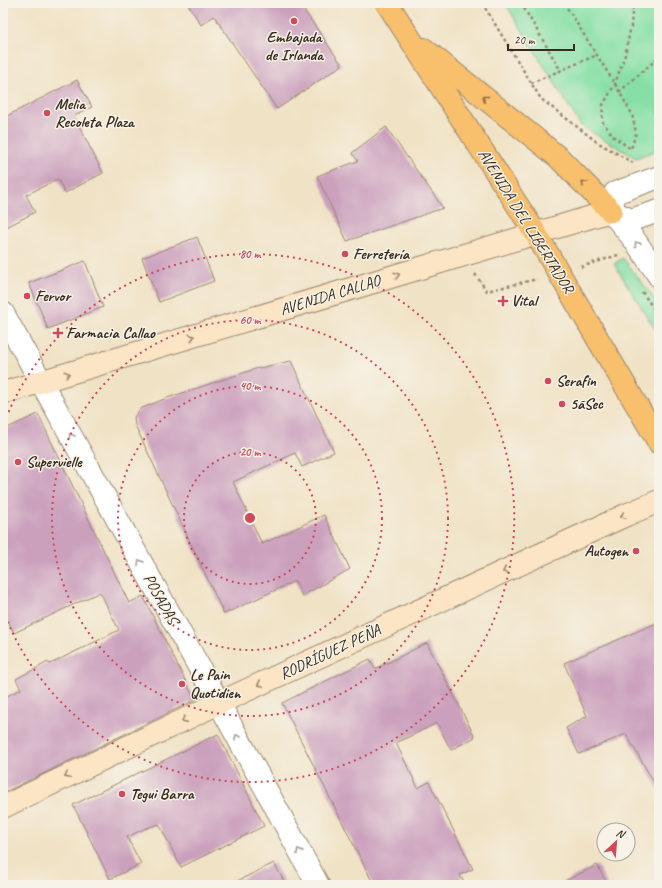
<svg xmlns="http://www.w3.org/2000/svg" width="662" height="888" font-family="Caveat,sans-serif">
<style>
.green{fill:#86e0a6;stroke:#608562}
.building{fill:#cba0bd}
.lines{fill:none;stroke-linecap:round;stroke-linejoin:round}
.street-casing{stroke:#968672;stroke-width:24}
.secondary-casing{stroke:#968672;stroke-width:24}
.primary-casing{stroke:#968672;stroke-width:24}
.path{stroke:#968672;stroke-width:2.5;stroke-dasharray:3 3;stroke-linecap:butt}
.street{stroke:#fff;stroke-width:22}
.secondary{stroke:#fce5c4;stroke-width:22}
.primary{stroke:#f8bf6c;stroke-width:22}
.oneway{stroke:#906d41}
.oneway2{stroke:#a79f9a}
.oneway3{stroke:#9c8871}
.ring{fill:none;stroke:#d1495b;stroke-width:2;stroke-dasharray:2 4}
.poi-dot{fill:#d1495b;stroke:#f7f3e8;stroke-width:1.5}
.labels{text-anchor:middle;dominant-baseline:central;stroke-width:3;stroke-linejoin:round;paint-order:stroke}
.poi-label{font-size:16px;font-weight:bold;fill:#3b2a1e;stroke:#f7f3e8;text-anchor:start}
.street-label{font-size:16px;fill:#3b2a1e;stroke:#f7f3e8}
.centre{fill:#d1495b;stroke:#f7f3e8;stroke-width:2}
.ring-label{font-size:12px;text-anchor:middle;font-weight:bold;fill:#d1495b;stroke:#f7f3e8;stroke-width:3;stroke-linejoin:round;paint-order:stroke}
</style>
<rect width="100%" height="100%" fill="#f7f3e8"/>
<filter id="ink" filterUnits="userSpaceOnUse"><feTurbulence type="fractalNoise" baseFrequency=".025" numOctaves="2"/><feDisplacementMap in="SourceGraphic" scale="8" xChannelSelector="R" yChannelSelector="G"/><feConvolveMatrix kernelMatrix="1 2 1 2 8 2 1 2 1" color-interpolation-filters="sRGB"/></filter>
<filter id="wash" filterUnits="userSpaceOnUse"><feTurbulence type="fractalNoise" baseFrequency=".012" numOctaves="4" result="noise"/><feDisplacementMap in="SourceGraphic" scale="16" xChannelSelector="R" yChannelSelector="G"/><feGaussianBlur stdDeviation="0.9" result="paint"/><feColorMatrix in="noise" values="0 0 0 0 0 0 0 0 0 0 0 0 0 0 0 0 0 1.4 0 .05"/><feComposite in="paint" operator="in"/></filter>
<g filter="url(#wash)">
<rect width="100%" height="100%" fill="#f0e2c5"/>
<g class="green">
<path d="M505 3H659V149L636 158 581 126Z"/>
<path d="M623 258 659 305V335L614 264Z"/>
</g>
<g id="blocks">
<g class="building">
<path d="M187 3H299L342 65 277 109 214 16 201 25Z"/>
<path d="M77 80 92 107 74 116 103 173 65 193 58 179 26 195 35 212 3 229V118Z"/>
<path d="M386 127 443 208 347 241 317 176 358 161 352 153Z"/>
<path d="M197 237 214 281 159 302 142 258Z"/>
<path d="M85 261 103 307 48 329 29 283Z"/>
<path d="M291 361 334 452 302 467 295 453 233 482 262 544 324 515 350 569 302 596 295 581 224 614 135 425 134 417 140 409 167 398 255 369Z"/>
<path d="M38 414 129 603 143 596 195 700 3 793V698L21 689 16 679 48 662 50 664 119 630 100 592 14 633 3 610V430Z"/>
<path d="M659 622V791L626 734 579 754 566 728 587 716 564 663Z"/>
<path d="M427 643 475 737 451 750 437 723 396 743 418 788 429 782 473 869 460 875 465 885H374L282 703 370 659 375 669Z"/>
<path d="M218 734 264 826 181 867 159 824 144 829 127 837 141 864 110 879 73 805Z"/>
<path d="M274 863 286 885H229Z"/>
<path d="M597 865 608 885H557Z"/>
</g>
</g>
</g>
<g filter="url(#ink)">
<use href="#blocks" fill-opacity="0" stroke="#968672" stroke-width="1"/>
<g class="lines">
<defs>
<g id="street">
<path d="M611 211 636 242 659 276"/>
<path d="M611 211 615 193 659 177"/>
<path d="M611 211 631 220 659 211"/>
<path d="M3 313 219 703 318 885"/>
</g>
<g id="secondary">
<path d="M3 393 611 211"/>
<path d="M3 807 219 703 626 515 659 501"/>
</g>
<g id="primary">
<path d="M387 3 536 234 659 443"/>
<path d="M424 49 558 157 611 211"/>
</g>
</defs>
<use href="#street" class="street-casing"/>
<use href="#secondary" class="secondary-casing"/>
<use href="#primary" class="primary-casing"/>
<g class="path">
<path d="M482 3 541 99 597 142 633 163"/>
<path d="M521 3 561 71"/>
<path d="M564 3 615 84 632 114 636 133 631 149 614 137 602 121 603 105 615 84 625 55 631 26 633 3"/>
<path d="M531 83 597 55"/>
<path d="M619 92 659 57"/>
<path d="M581 267 618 255"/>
<path d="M475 274 487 291 537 279"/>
<path d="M642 292 659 316"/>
</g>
<use href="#street" class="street"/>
<use href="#secondary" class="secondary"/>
<use href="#primary" class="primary"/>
</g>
<defs><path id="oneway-chevron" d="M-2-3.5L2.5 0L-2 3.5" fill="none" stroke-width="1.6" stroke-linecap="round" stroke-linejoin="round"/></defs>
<g class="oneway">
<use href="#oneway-chevron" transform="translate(485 98) rotate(-141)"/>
<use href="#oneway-chevron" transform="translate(584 183) rotate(-135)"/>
</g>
<g class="oneway2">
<use href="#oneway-chevron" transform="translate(637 244) rotate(-127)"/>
<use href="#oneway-chevron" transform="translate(71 436) rotate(-119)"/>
<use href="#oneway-chevron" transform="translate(140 562) rotate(-119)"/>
<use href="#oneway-chevron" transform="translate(237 737) rotate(-119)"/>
<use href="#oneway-chevron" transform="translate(299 851) rotate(-119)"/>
</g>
<g class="oneway3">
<use href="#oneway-chevron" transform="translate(397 275) rotate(-17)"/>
<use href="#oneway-chevron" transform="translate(192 337) rotate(-17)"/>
<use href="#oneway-chevron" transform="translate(67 374) rotate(-17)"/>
<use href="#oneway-chevron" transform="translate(623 516) rotate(156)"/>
<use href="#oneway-chevron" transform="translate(505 571) rotate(155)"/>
<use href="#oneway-chevron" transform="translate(260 684) rotate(155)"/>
<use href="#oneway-chevron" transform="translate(184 720) rotate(154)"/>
<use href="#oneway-chevron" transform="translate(67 776) rotate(154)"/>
</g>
</g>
<g class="ring">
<circle cx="250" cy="518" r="66"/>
<circle cx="250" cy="518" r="132"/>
<circle cx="250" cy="518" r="198"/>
<path d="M4 423A264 264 0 1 1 4 613"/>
</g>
<g class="poi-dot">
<circle cx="294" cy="21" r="4"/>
<circle cx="47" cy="113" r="4"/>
<circle cx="345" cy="254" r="4"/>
<circle cx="27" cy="296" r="4"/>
<path d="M501 295h4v4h4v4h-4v4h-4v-4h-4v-4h4z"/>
<path d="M56 327h4v4h4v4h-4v4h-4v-4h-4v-4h4z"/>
<circle cx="548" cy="381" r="4"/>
<circle cx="562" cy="404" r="4"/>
<circle cx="18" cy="462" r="4"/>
<circle cx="636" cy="551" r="4"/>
<circle cx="182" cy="684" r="4"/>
<circle cx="122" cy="794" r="4"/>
</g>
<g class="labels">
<g class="poi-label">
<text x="294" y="37" text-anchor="middle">Embajada<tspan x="294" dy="18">de Irlanda</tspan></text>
<text x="55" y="104">Melia<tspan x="55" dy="18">Recoleta Plaza</tspan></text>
<text x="353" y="254">Ferretería</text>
<text x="35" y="296">Fervor</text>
<text x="511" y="301">Vital</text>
<text x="66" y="333">Farmacia Callao</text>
<text x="556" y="381">Serafin</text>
<text x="570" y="404">5āSec</text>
<text x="26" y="462">Supervielle</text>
<text x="628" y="551" text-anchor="end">Autogen</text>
<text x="190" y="675">Le Pain<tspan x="190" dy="18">Quotidien</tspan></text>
<text x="130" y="794">Tegui Barra</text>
</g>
<g class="street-label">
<text transform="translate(526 221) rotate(58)">AVENIDA DEL LIBERTADOR</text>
<text transform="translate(330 295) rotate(-17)">AVENIDA CALLAO</text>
<text transform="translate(161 599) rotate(61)">POSADAS</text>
<text transform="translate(330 652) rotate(-25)">RODRÍGUEZ PEÑA</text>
</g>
</g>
<circle cx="250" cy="518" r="6" class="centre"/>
<g class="ring-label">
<text x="250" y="258">80 m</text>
<text x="250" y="324">60 m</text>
<text x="250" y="390">40 m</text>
<text x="250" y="456">20 m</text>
</g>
<rect width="662" height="888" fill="none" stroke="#f7f3e8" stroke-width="16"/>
<g transform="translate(616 842) rotate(26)"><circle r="19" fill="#f7f3e8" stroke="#aca397"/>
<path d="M0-3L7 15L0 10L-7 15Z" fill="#d1495b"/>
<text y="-6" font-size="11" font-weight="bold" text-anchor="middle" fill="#3b2a1e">N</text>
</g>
<path d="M508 44v6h66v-6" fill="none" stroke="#3b2a1e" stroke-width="2"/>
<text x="514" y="44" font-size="12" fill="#3b2a1e" stroke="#f7f3e8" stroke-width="3" paint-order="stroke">20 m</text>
</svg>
